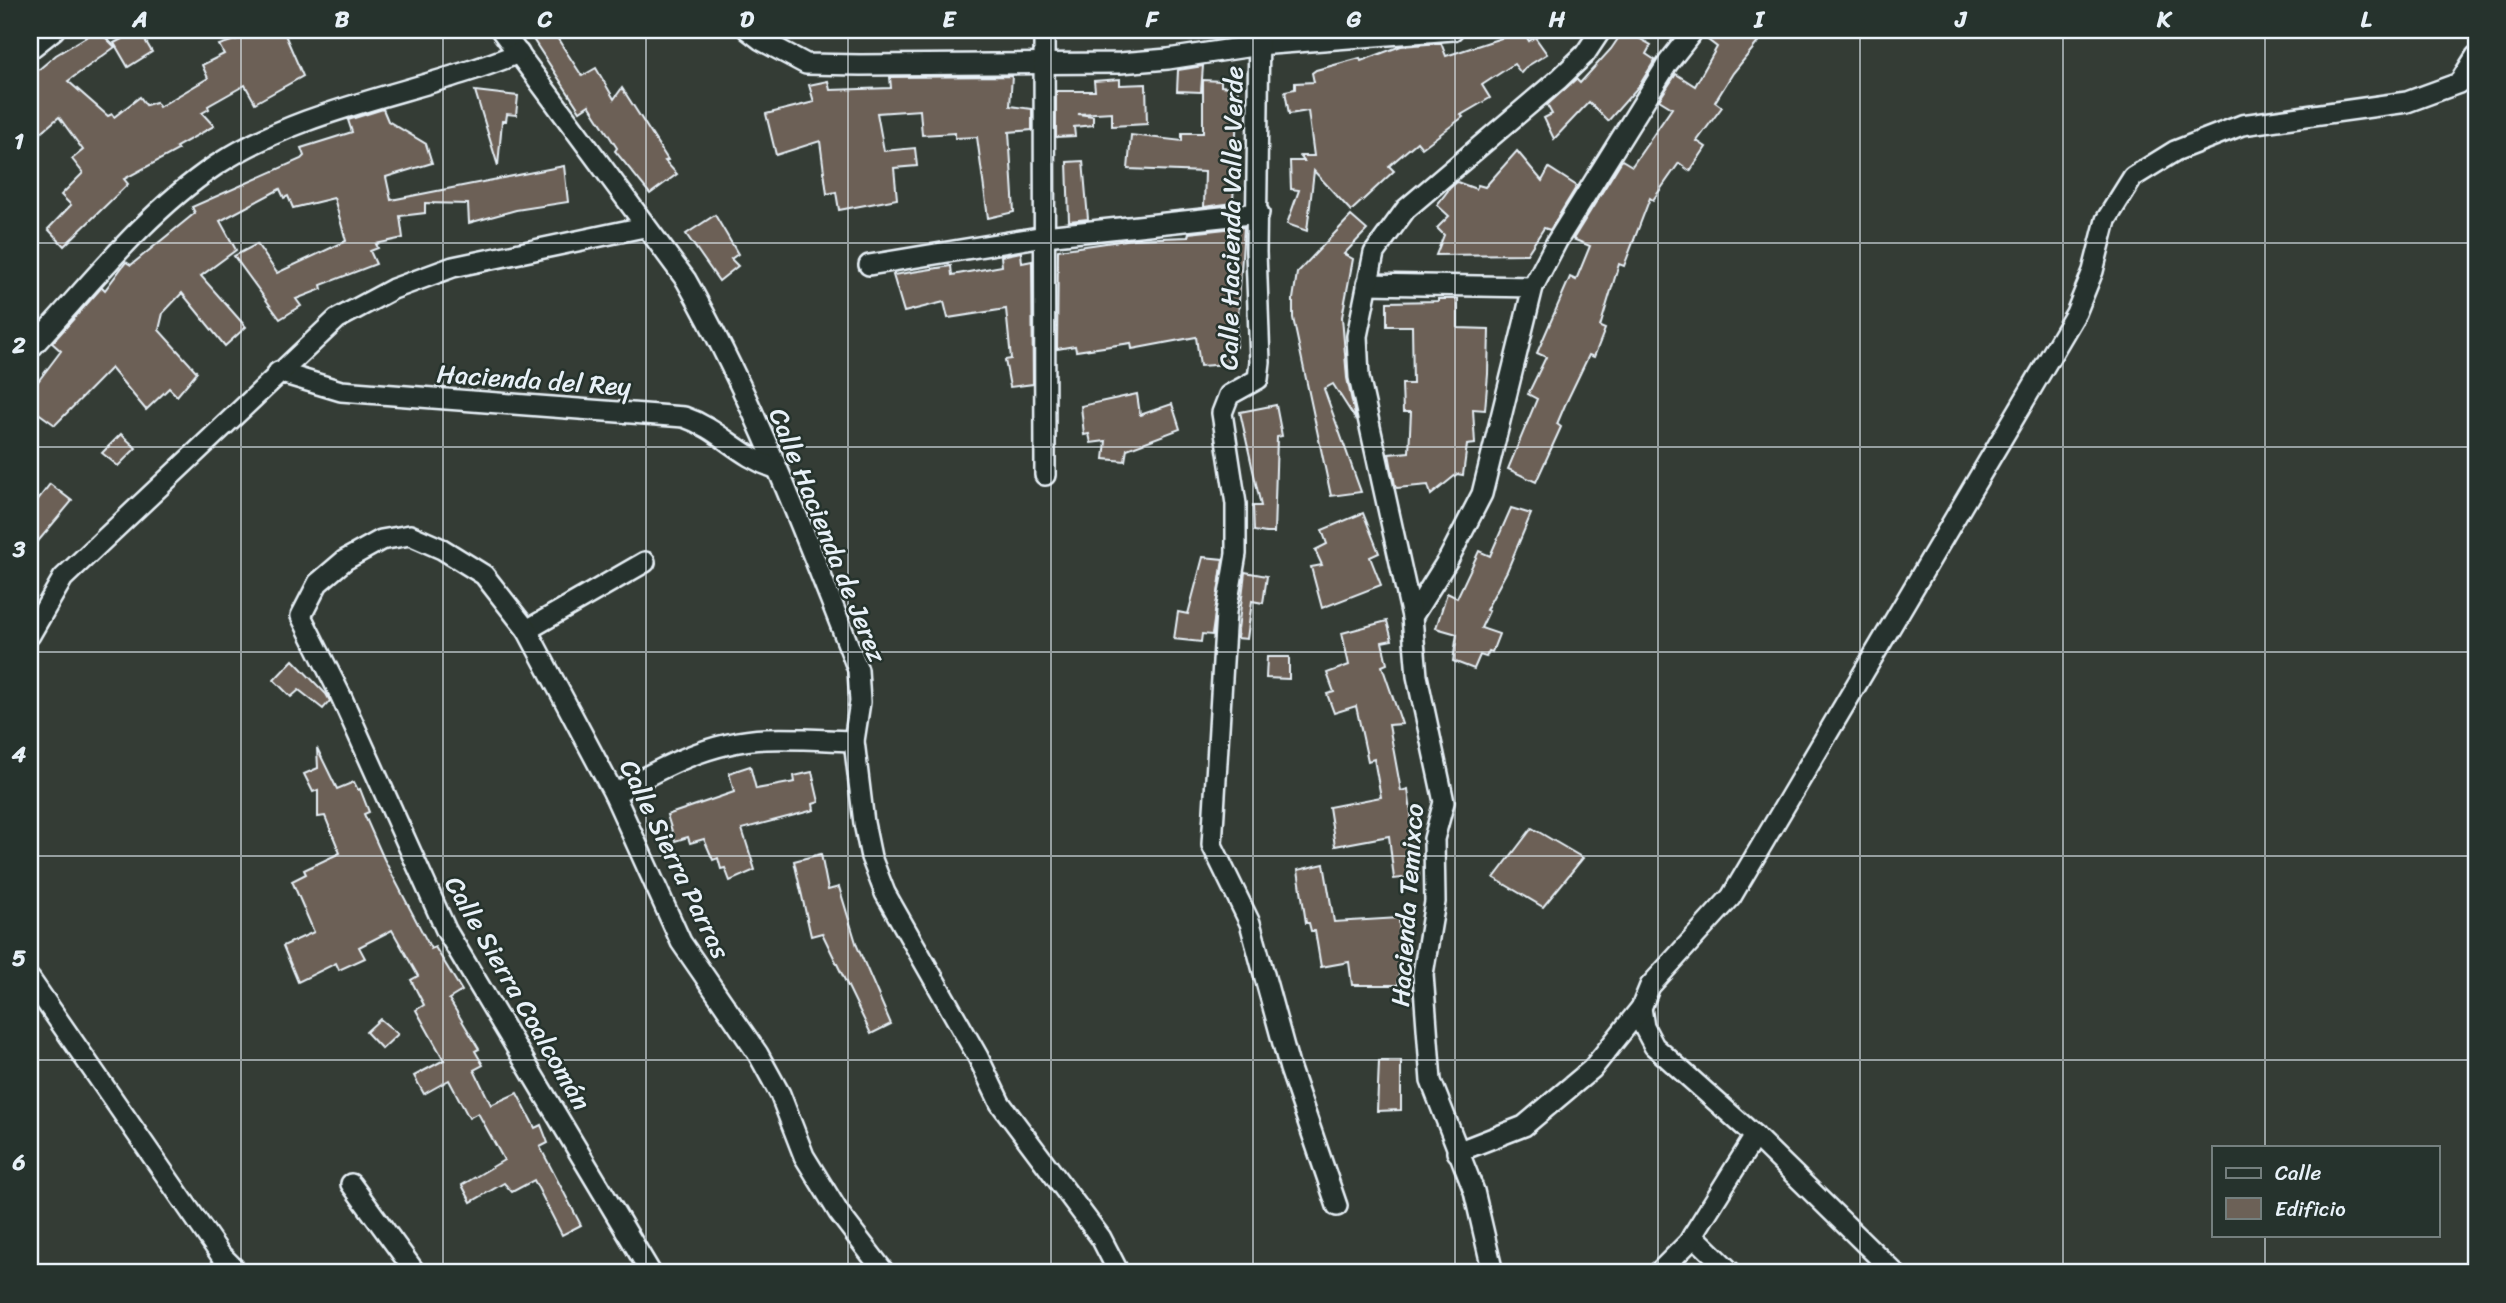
<svg xmlns="http://www.w3.org/2000/svg" width="2506" height="1303" font-family="Sriracha,sans-serif">
<style>
.building{fill:#6c6157;stroke:#e8f1f8;stroke-width:2}
.lines{fill:none;stroke-linecap:round;stroke-linejoin:round}
.minor-casing{stroke:#e8f1f8;stroke-width:24}
.minor{stroke:#26332d;stroke-width:19}
.grid{fill:none;stroke:#e8f1f8;stroke-width:2;stroke-opacity:0.55}
.labels{text-anchor:middle;dominant-baseline:central;stroke-width:5;stroke-linejoin:round;paint-order:stroke}
.street-label{font-size:26px;fill:#e8f1f8;stroke:#26332d}
.neatline{fill:none;stroke:#e8f1f8;stroke-width:2.5}
.grid-label{font-size:23px;text-anchor:middle;font-weight:bold;fill:#e8f1f8}
</style>
<rect width="100%" height="100%" fill="#343c35"/>
<filter id="ink" filterUnits="userSpaceOnUse"><feTurbulence type="fractalNoise" baseFrequency=".0143" numOctaves="2"/><feDisplacementMap in="SourceGraphic" scale="14" xChannelSelector="R" yChannelSelector="G"/><feConvolveMatrix kernelMatrix="1 2 1 2 8 2 1 2 1" color-interpolation-filters="sRGB"/></filter>
<g filter="url(#ink)">
<g class="building">
<path d="M98 30 115 47 68 81 108 116 112 114 114 117 140 97 146 105 156 102 159 107 208 78 202 65 224 54 219 45 266 30H283L303 76 255 103 245 85 208 106 209 109 202 113 214 126 176 147 178 150 124 179 128 184 64 246 48 229 71 205 61 195 83 173 72 159 83 150 59 117 30 142V77L56 55Z"/>
<path d="M139 30 152 52 128 67 114 43Z"/>
<path d="M527 30H552L582 76 596 68 614 99 622 88 668 160 665 161 677 174 650 194 615 151 617 148 589 105 580 111Z"/>
<path d="M1624 30 1651 45 1646 54 1655 60 1639 86 1608 121 1589 102 1554 139 1544 118 1552 114 1547 105 1576 79 1580 83 1611 49Z"/>
<path d="M1706 30H1768L1733 73 1715 102 1722 107 1697 141 1706 147 1690 171 1679 163 1653 200 1650 198 1624 266 1619 264 1600 327 1605 329 1594 357 1589 355 1565 405 1557 424 1561 427 1536 482 1508 469 1537 399 1528 394 1546 357 1537 353 1570 277 1576 280 1590 246 1573 239 1622 160 1632 166 1672 108 1659 100 1676 74 1695 86 1717 47 1704 37Z"/>
<path d="M1523 31 1529 41 1535 37 1547 54 1526 67 1521 73 1514 64 1482 85 1490 98 1461 115 1463 117 1422 148 1417 142 1389 166 1394 171 1351 211 1314 171 1307 231 1287 224 1299 190 1291 189 1290 161H1304L1300 156H1314L1308 111 1289 114 1285 91 1295 89V83L1314 82 1312 73 1316 70 1360 58 1361 61 1401 46 1441 43 1446 56Z"/>
<path d="M1203 66 1201 92 1177 91 1178 70Z"/>
<path d="M1012 76 1010 106 1032 109V130L1009 132 1014 212 988 218 977 137 955 138V133L922 135 920 110 877 113 884 151 915 148 917 166 894 168 897 199 839 210 836 192 827 194 820 141 776 155 766 114 814 102 809 85 828 81 830 90 891 88 890 77Z"/>
<path d="M1120 79V85L1146 84 1147 124 1112 126V112L1078 114 1093 116V125L1074 127 1075 136 1056 137V91H1095L1094 81Z"/>
<path d="M1203 80 1221 81V86L1238 88 1233 203 1204 207 1205 172 1128 169 1131 135 1182 141V133H1203Z"/>
<path d="M475 91 518 96 516 115 507 114 506 121H502L498 166Z"/>
<path d="M383 109 388 121 426 144 432 163 386 177 391 200 564 166 568 202 516 210 469 223 468 204 425 203V213L400 216 403 238 376 244 378 248 370 251 376 264 321 285 322 289 296 299 301 306 280 319 234 256 257 244 277 273 346 241 334 198 293 208 288 196 284 198 280 189 220 221 236 250 201 276 246 327 225 346 182 293 163 313 159 330 197 372 177 396 169 388 146 410 111 368 55 425 30 407V392L61 351 52 343 102 287 105 290 126 262 131 265 195 213 192 207 301 159 304 156 301 148 352 132 348 120Z"/>
<path d="M1517 151 1542 181 1549 168 1577 186 1550 230 1544 228 1527 254 1436 255 1444 235 1437 228 1449 216 1437 205 1450 188 1457 182 1476 189 1478 185 1485 187Z"/>
<path d="M1083 161 1088 219 1069 221 1067 162Z"/>
<path d="M715 215 738 254 731 259 738 266 719 281 686 234Z"/>
<path d="M1351 216 1367 230 1344 254 1353 259 1342 317 1347 378 1356 420 1333 384 1324 389 1361 492 1331 496 1293 318V299L1297 273Z"/>
<path d="M1244 227 1236 348H1227L1228 364 1200 366 1196 337 1132 349 1131 343 1076 351 1075 346 1057 349 1058 250 1133 239 1188 237 1189 233Z"/>
<path d="M1021 252 1022 263 1032 261 1033 384 1010 387 1005 360 1011 359 1006 309 948 318 944 302 904 312 893 275 951 266 952 275 1002 266 1001 256Z"/>
<path d="M1438 299H1458V328L1489 329 1488 374 1485 410 1473 409 1475 444 1467 445 1463 475 1457 474 1431 495 1428 485 1397 488 1395 485 1389 454 1409 452 1411 412H1403L1402 384H1413L1412 326H1387V302L1438 301Z"/>
<path d="M1137 394 1140 415 1172 404 1180 429 1127 449 1125 461 1104 459 1106 441 1091 443 1089 434 1084 435 1081 406Z"/>
<path d="M1276 405 1282 436 1277 437 1274 533H1266L1254 531 1253 506H1261L1240 412Z"/>
<path d="M121 434 136 448 118 466 102 453Z"/>
<path d="M50 484 72 501 30 551V510Z"/>
<path d="M1511 508 1531 514 1507 571 1486 610 1489 611 1481 628 1499 634 1492 652 1489 651 1486 657 1480 655 1474 669 1453 661 1457 634 1436 628 1447 593 1457 598 1479 551 1490 556Z"/>
<path d="M1363 513 1379 553 1370 557 1381 585 1322 608 1311 567 1322 565 1315 550 1327 544 1322 530Z"/>
<path d="M1203 557 1223 559 1212 635 1202 634 1201 642 1174 639 1178 612 1188 614Z"/>
<path d="M1245 572 1267 576 1263 603 1252 601 1247 639 1237 638Z"/>
<path d="M1387 621 1392 640 1382 642 1387 664 1382 666 1402 724 1389 725 1401 791 1408 789 1419 876 1394 879 1389 836 1335 846 1329 807 1381 797 1374 759 1368 761 1356 706 1334 713 1327 694 1334 692 1327 673 1349 665 1342 633Z"/>
<path d="M1267 657H1289V679L1266 678Z"/>
<path d="M293 660 326 694 330 701 323 709 299 690 291 697 274 680Z"/>
<path d="M317 748 337 789 354 782 358 790 360 789 369 812 364 814 384 859 431 949 435 947 462 991 449 999 479 1049 475 1051 483 1065 474 1070 491 1105 517 1093 535 1128 541 1125 548 1143 540 1147 581 1225 562 1235 534 1180 512 1192 504 1183 471 1202 462 1185 504 1160 478 1113 469 1118 449 1080 424 1094 414 1076 444 1060 416 1010 424 1005 411 980 418 976 392 930 359 947 365 958 339 970 336 963 298 982 283 946 314 932 292 881 306 874 304 870 340 853 325 816 318 817V790L313 792 304 774 318 768Z"/>
<path d="M750 766 756 789 795 782 794 776 812 772 819 802 813 804 814 810 742 829 755 870 730 881 725 868 721 869 718 858 713 860 704 839 690 843 688 837 675 841 667 815 734 792 729 773Z"/>
<path d="M1532 828 1583 858 1543 907 1494 878Z"/>
<path d="M821 854 828 890 839 887 857 946 891 1024 871 1034 822 933 811 936 794 861Z"/>
<path d="M1324 864 1334 922 1399 918 1401 954 1398 985H1352L1349 962 1321 967 1315 931H1311L1309 923H1306L1298 870Z"/>
<path d="M380 1019 398 1034 382 1049 366 1032Z"/>
<path d="M1379 1061H1401V1110L1377 1111Z"/>
</g>
<g class="lines">
<defs>
<g id="minor">
<path d="M501 30 686 280C755 402 807 539 858 670L860 702 854 741 864 823 871 857 885 893 978 1057 1000 1103 1101 1238 1119 1273"/>
<path d="M748 30 761 40 806 64 860 65 1120 63 1168 59 1259 45 1453 30"/>
<path d="M1044 30 1045 475"/>
<path d="M1259 30 1256 252 1260 362 1258 379 1229 395 1222 413 1236 504V554L1226 612 1212 845 1250 923 1290 1069 1337 1206"/>
<path d="M30 49 54 30"/>
<path d="M869 265 1045 236 1259 213"/>
<path d="M1367 284 1533 287"/>
<path d="M30 349C88 287 144 214 215 166 307 105 419 94 519 53"/>
<path d="M278 372 341 391 684 417C720 429 738 456 775 468"/>
<path d="M1412 617 1449 558 1482 494 1533 287 1557 241 1668 63 1694 30"/>
<path d="M527 630 645 562"/>
<path d="M30 635 63 578 337 319 393 289 453 267 644 227"/>
<path d="M614 794C662 767 711 741 766 739 795 738 825 740 854 741"/>
<path d="M30 979 220 1254 239 1273"/>
<path d="M1641 1008 1644 1027 1654 1046 1755 1136 1895 1273"/>
<path d="M1457 1152 1524 1126 1592 1069 1641 1008 1650 986 1731 897 2076 313 2093 271 2106 220 2133 177 2175 151 2242 125 2407 102 2459 83 2476 56"/>
<path d="M351 1184 416 1273"/>
<path d="M1693 1235 1732 1273"/>
<path d="M651 1273 446 930 340 694 301 616 318 583 345 560 381 540 410 535 442 549 484 575 527 630 614 794 681 942 758 1054 780 1094 804 1156 839 1213 885 1273"/>
<path d="M1493 1273 1474 1191 1431 1081 1423 974 1435 902 1434 839 1444 802 1417 676 1412 617 1359 377 1357 336 1374 253 1406 209 1559 79 1585 54 1601 30"/>
<path d="M1658 1273 1688 1243 1755 1136"/>
</g>
</defs>
<use href="#minor" class="minor-casing"/>
<use href="#minor" class="minor"/>
</g>
</g>
<path class="grid" d="M241 30V1273M443 30V1273M646 30V1273M848 30V1273M1051 30V1273M1253 30V1273M1455 30V1273M1658 30V1273M1860 30V1273M2063 30V1273M2265 30V1147M30 243H2476M30 447H2476M30 652H2476M30 856H2476M30 1060H2476M2265 1235V1273"/>
<g class="labels">
<g class="street-label">
<text transform="translate(1231 218) rotate(-89)">Calle Hacienda Valle Verde</text>
<text transform="translate(534 380) rotate(4)">Hacienda del Rey</text>
<text transform="translate(828 535) rotate(68)">Calle Hacienda de Jerez</text>
<text transform="translate(675 859) rotate(64)">Calle Sierra Parras</text>
<text transform="translate(1407 905) rotate(-86)">Hacienda Temixco</text>
<text transform="translate(518 993) rotate(60)">Calle Sierra Coalcomán</text>
</g>
</g>
<rect width="2506" height="1303" fill="none" stroke="#26332d" stroke-width="77"/>
<rect x="2212" y="1146" width="228" height="91" fill="#26332d" stroke="#747f7e" stroke-width="2"/>
<rect x="2226" y="1168" width="35" height="10" fill="#26332d" stroke="#747f7e" stroke-width="2"/>
<text x="2275" y="1180" font-size="21" fill="#e8f1f8">Calle</text>
<rect x="2226" y="1198" width="35" height="21" fill="#6c6157" stroke="#747f7e" stroke-width="2"/>
<text x="2275" y="1216" font-size="21" fill="#e8f1f8">Edificio</text>
<rect x="38" y="38" width="2430" height="1226" class="neatline"/>
<g class="grid-label">
<text x="140" y="27">A</text>
<text x="342" y="27">B</text>
<text x="545" y="27">C</text>
<text x="747" y="27">D</text>
<text x="949" y="27">E</text>
<text x="1152" y="27">F</text>
<text x="1354" y="27">G</text>
<text x="1557" y="27">H</text>
<text x="1759" y="27">I</text>
<text x="1961" y="27">J</text>
<text x="2164" y="27">K</text>
<text x="2366" y="27">L</text>
<text x="19" y="149">1</text>
<text x="19" y="353">2</text>
<text x="19" y="557">3</text>
<text x="19" y="762">4</text>
<text x="19" y="966">5</text>
<text x="19" y="1170">6</text>
</g>
</svg>
